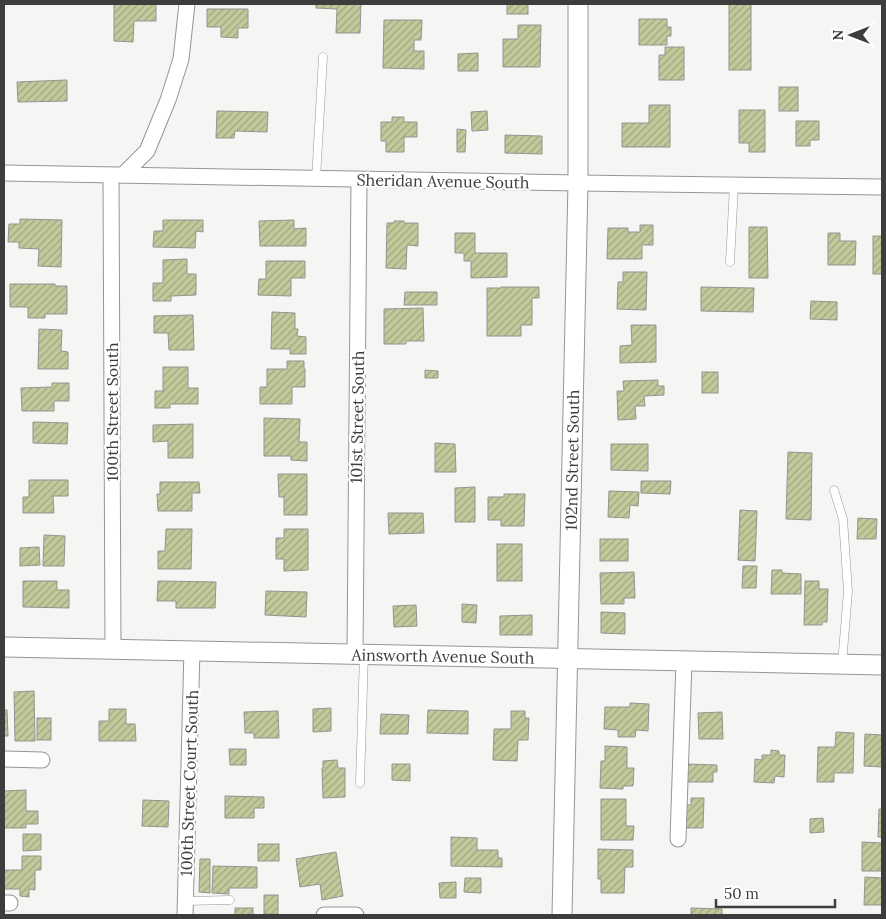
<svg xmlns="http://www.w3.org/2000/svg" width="886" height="919" font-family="Lora,serif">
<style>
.building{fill:url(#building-hatch);stroke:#939491}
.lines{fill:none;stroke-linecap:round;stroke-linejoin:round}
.service-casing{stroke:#949694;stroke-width:9}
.minor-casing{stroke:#949694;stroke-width:17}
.tertiary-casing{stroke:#949694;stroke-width:21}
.service{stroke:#fff;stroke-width:8}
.minor{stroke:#fff;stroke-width:15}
.tertiary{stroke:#fff;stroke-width:19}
.labels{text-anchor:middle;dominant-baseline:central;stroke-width:4.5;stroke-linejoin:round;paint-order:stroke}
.street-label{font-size:16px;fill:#3c3d3c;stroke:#fff}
</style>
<defs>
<pattern id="building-hatch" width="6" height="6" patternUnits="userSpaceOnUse" patternTransform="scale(1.25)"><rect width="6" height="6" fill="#c1ca9b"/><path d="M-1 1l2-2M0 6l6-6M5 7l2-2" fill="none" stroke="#9ea580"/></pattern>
</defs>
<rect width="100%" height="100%" fill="#f4f6f4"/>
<g class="building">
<path d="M114 4H156V21H134L133 42 114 41Z"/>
<path d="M316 4H361L360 33H336L337 9 316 8Z"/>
<rect x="507" y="4" width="21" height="10"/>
<rect x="729" y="4" width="22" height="66"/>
<path d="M207 9H248V28H238V38L221 37V27H207Z"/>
<path d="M639 19H667V27H671V36H667V45H639Z"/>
<path d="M384 20H422L421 40H414V51H424V69L383 68Z"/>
<path d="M518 25H541L540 67H503V39H518Z"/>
<path d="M665 47H684V80H659V55H665Z"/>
<path d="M478 53V71H458V54Z"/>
<path d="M67 80V101L18 102 17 82Z"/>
<rect x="779" y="87" width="19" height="24"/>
<path d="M649 105H670V147H622V123H649Z"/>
<path d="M739 110H765V152H749V143H739Z"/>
<path d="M217 111 268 112 267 132 235 131 234 138H216Z"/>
<path d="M487 111 488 130 472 131 471 112Z"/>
<path d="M392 117H404V122H417V137H404V152H386V141H381V122H392Z"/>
<path d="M796 121H819V140H810V146H796Z"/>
<path d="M457 129 466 130 465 152H457Z"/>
<path d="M505 135 542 136V154L505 153Z"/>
<path d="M20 219 62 220 61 267 38 266 39 249 19 248V242H8L9 224H20Z"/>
<path d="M163 220H203V232L196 231 195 248 153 247 154 231H163Z"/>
<path d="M294 220V229L306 228V246H260L259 221Z"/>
<path d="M394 221H404V223H418V246L407 245 406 269 386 268 387 223H394Z"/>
<path d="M640 225H653V245H642V259H607L608 228H628V232H640Z"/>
<path d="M749 227H767L768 278H749Z"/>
<path d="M455 233H475V253H507V277L471 278V261H464V253H455Z"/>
<path d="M828 233H840V241H856L855 265H828Z"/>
<rect x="873" y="236" width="9" height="38"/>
<path d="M187 259V274H196V295L171 296V301H153V283H163V260Z"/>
<path d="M266 261H305V278H291V296L258 295 259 279H266Z"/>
<path d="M623 272H647L646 310 617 309 618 282H623Z"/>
<path d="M10 284H55V286H67V314H45V318H28V307H10Z"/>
<path d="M501 287H539V298H532V325H521V336H487V288H501Z"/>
<path d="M701 287 754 288 753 312 701 311Z"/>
<path d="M405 292H437V305H404Z"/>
<path d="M811 301 837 302V320L810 319Z"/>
<path d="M423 308 424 341H406V344H384V309Z"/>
<path d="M272 312 295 313V329H298L297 336 306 337V354H290V349H271Z"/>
<path d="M193 315 194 350H169L168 333H154V316Z"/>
<path d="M631 325H656V362L620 363V346L632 345Z"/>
<path d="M39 329 62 330 61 351 68 352V369H38Z"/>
<path d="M287 361H304V369H305V387H292V404H260V387H267V369H287Z"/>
<path d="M163 367H188V388H198V404H170V408H155V391H163Z"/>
<path d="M425 370 438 371V378H425Z"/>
<rect x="702" y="372" width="16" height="21"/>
<path d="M658 380V386H664V395L644 396 645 406H635L636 419 618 420 617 391H624L623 381Z"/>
<path d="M52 383H69V401H54V411H22L21 388 52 387Z"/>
<path d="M264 418 300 419 299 442H307V461L291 460V456H264Z"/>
<path d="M33 422 68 423 67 444 33 443Z"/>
<path d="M193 424V458H168V441L153 442V425Z"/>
<path d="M435 443 455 444 456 472H435Z"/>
<path d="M611 444H648V471L611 470Z"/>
<path d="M788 452 812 453 811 520 786 519Z"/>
<path d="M278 474H307V515H284V497H279Z"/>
<path d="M29 480H68V496H53L54 513H23V497H29Z"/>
<path d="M641 481H671L670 494 641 493Z"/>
<path d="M160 482H199L200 493H192V511H158L157 494H160Z"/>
<path d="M475 487V522H455V488Z"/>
<path d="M609 491 639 492 638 506 630 505 629 518 608 517Z"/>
<path d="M504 494H525L524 526H501V520H488V497H504Z"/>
<path d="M740 510 757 511 755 561 738 560Z"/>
<path d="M388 513H423L424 533 389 534Z"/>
<path d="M858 518 877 519 876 539H857Z"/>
<path d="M166 529H192L191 569H158V551H165Z"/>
<path d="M284 529H308V570L284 571V559H276V538H284Z"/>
<path d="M44 535 65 536 64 566H43Z"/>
<rect x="600" y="539" width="28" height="22"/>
<rect x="497" y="544" width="25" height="37"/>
<path d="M39 547 40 565 20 566V548Z"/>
<path d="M743 566H757L756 588H742Z"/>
<path d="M772 570H782V573L801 574V594H771Z"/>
<path d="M634 572 635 598H624V604H601L600 573Z"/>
<path d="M23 581H57V590H69V608L23 607Z"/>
<path d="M158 581 216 582 215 608H176V601H157Z"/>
<path d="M805 581H819V589H828L827 622H822V625H804Z"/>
<path d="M266 591 307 592 306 617 265 615Z"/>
<path d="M462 604 477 605 476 623 462 622Z"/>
<path d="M416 605 417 626 394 627 393 606Z"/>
<path d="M601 612 625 613V634L601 633Z"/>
<path d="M532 615V635H500V616Z"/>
<path d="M34 691 35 741H15L14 692Z"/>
<path d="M630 703 649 704 648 731 636 730 635 737H618V730L604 729 605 707H630Z"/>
<path d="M331 708V731L313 732V709Z"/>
<path d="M109 709H126V724H135L136 741H99V721H109Z"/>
<path d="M4 710H7L8 736H4Z"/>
<path d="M428 710 468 711V734L427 733Z"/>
<path d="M278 711 279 738H254V733H245L244 712Z"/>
<path d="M511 711H525V718H529L528 740H518L517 761 493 760 494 729H511Z"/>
<path d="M722 712 723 739H699L698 713Z"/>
<path d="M381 714 409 715 408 734H380Z"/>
<rect x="37" y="718" width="14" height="22"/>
<path d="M836 732 854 733 853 773H834V782H817L818 747H835Z"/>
<path d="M865 734 882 735V767L864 766Z"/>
<path d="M605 746 627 747V768H634L633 786H623V789L600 788 601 761H605Z"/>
<path d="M229 749H246V765H230Z"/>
<path d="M771 750 779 751V755H785L784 777 775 776 774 783 754 782 755 759 762 760V755H771Z"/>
<path d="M337 760 338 768H345V797L323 798 322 768H323V761Z"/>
<path d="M392 764H410V781L392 780Z"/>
<path d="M686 764 717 765V772H713V782H686Z"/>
<path d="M26 790V811H38V824H26V828H4V791Z"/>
<path d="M225 796 264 797V808H254V818H225Z"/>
<path d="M691 798H704L703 828H684L685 805H691Z"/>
<path d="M601 799H626V826H634L633 840H601Z"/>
<path d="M143 800 169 801 168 827 142 826Z"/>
<path d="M879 809H882V837H878Z"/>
<path d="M823 818 824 832 810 833V819Z"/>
<path d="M23 834H41V850L23 851Z"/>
<path d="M451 837 477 838V850H498V858H502V867L451 866Z"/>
<path d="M862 842 882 843V871H862Z"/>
<rect x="258" y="844" width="21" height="17"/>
<path d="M598 849 633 850V867H625L624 893H601V879H598Z"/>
<path d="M336 852 343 896 322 900 320 884 300 887 296 859Z"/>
<path d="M22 856H41V870H35V890L29 889V897L20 896V889H4V870H22Z"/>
<path d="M200 859H210V893L199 892Z"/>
<path d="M213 866 257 867V888H229V894L212 893Z"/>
<path d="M865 877 882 878V905H864Z"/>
<path d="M465 878H481V893L464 892Z"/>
<path d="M456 882V898H440L439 883Z"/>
<rect x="264" y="895" width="14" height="19"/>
<rect x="235" y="908" width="18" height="7"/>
<path d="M691 908 722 909V915H691Z"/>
</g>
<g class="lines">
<defs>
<g id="service">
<path d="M316 179 323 57"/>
<path d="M730 262 734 185"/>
<path d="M834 490 843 519 848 591 842 664"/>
<path d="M360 783 364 654"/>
<path d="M186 901 230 900"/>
</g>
<g id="minor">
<path d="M4 173 578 183 882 187"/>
<path d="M111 175 113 648"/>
<path d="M123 175 147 151 168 100 181 59 187 4"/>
<path d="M355 654 359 180"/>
<path d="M4 759 42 760"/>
<path d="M678 839 684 661"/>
<path d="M4 903H10"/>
<path d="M185 915 192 650"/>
<path d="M324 915H356"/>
</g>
<g id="tertiary">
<path d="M4 647 882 665"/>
<path d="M562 915 578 183V4"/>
</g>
</defs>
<use href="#service" class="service-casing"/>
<use href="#minor" class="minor-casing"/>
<use href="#tertiary" class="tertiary-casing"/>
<use href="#service" class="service"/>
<use href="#minor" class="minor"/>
<use href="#tertiary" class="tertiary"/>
</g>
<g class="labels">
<g class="street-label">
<text transform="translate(443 181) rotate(1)">Sheridan Avenue South</text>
<text transform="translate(112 412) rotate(-90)">100th Street South</text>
<text transform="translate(357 417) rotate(-89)">101st Street South</text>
<text transform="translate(572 460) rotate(-89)">102nd Street South</text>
<text transform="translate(443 656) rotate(1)">Ainsworth Avenue South</text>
<text transform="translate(189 783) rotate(-88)">100th Street Court South</text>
</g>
</g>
<rect width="886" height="919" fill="none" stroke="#3c3d3c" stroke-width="10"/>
<g transform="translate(851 35) rotate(270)" stroke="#ffffff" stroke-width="4" paint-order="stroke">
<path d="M0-4L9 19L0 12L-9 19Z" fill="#3c3d3c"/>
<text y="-8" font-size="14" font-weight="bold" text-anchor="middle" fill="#3c3d3c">N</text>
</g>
<path d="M716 899v8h119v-8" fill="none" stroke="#3c3d3c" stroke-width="2.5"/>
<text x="724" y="899" font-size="15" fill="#3c3d3c" stroke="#ffffff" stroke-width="4" paint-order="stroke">50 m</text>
</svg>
